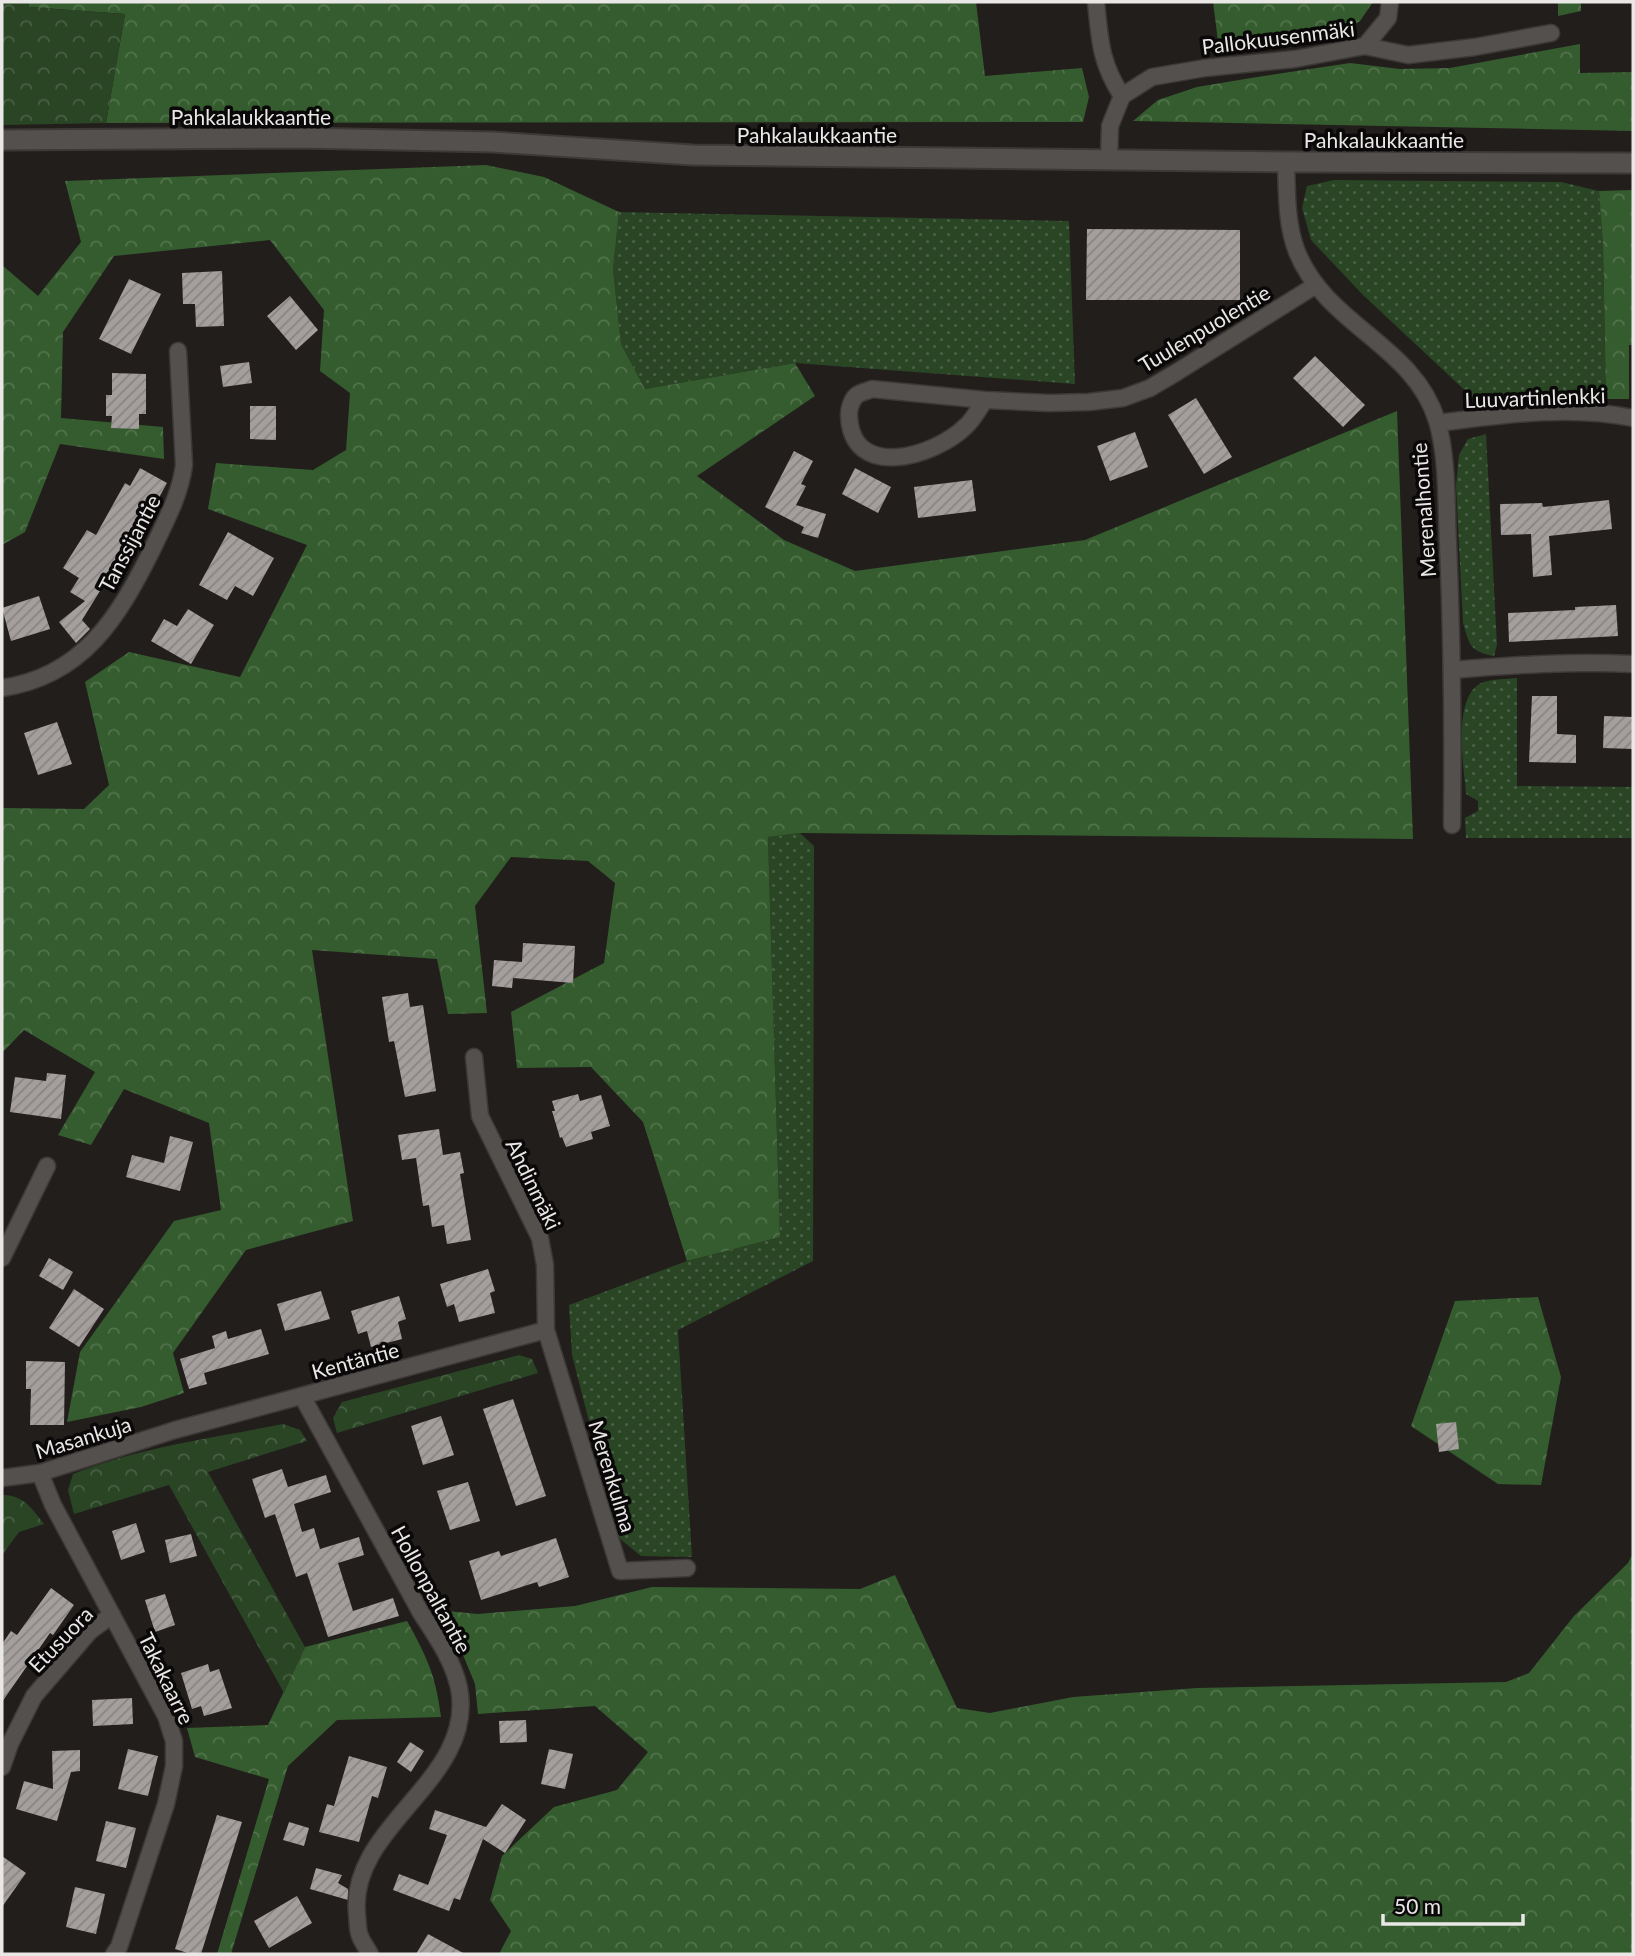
<svg xmlns="http://www.w3.org/2000/svg" width="1635" height="1956" font-family="Lato,sans-serif">
<style>
.grass{fill:url(#grass-dots)}
.forest{fill:url(#forest-crowns)}
.park{fill:url(#park-crowns)}
.building{fill:url(#building-hatch)}
.lines{fill:none;stroke-linecap:round;stroke-linejoin:round}
.minor-casing{stroke:#3c3938;stroke-width:19}
.tertiary-casing{stroke:#3c3938;stroke-width:23}
.minor{stroke:#54504d;stroke-width:16}
.tertiary{stroke:#54504d;stroke-width:19}
.labels{text-anchor:middle;dominant-baseline:central;stroke-width:7;stroke-linejoin:round;paint-order:stroke}
.street-label{font-size:21px;fill:#eae8e6;stroke:#0a0808}
</style>
<defs>
<pattern id="grass-dots" width="8" height="8" patternUnits="userSpaceOnUse" patternTransform="scale(1.75)"><rect width="8" height="8" fill="#294524"/><path d="M2 2h.1M6 6h.1" fill="none" stroke="#486044" stroke-width="1.8" stroke-linecap="round"/></pattern>
<pattern id="forest-crowns" width="20" height="18" patternUnits="userSpaceOnUse" patternTransform="scale(1.75)"><rect width="20" height="18" fill="#355c2e"/><path d="M2 6a3 3 0 1 1 6 0M12 15a3 3 0 1 1 6 0" fill="none" stroke="#52734c"/></pattern>
<pattern id="park-crowns" width="20" height="18" patternUnits="userSpaceOnUse" patternTransform="scale(1.75)"><rect width="20" height="18" fill="#294524"/><path d="M2 6a3 3 0 1 1 6 0M12 15a3 3 0 1 1 6 0" fill="none" stroke="#486044"/></pattern>
<pattern id="building-hatch" width="6" height="6" patternUnits="userSpaceOnUse" patternTransform="scale(1.75)"><rect width="6" height="6" fill="#a49e9d"/><path d="M-1 1l2-2M0 6l6-6M5 7l2-2" fill="none" stroke="#888483"/></pattern>
</defs>
<rect width="100%" height="100%" fill="#221e1c"/>
<g class="grass">
<path d="M1334 180 1561 182 1599 191 1603 245 1606 399 1473 398 1362 294 1311 240 1302 208 1307 186Z"/>
<path d="M619 212 1069 221 1075 384 795 363 645 389 621 344 613 269Z"/>
<path d="M1486 434 1497 645 1494 656C1470 652 1469 644 1463 623L1456 486 1459 455 1468 439Z"/>
<path d="M1517 678V786L1633 787V838H1466L1465 818 1478 811V801L1466 794C1464 767 1451 693 1484 682 1494 679 1506 679 1517 678Z"/>
<path d="M800 833 814 846 813 1261 678 1330 692 1557 641 1556 619 1538 572 1355 569 1305 687 1261 780 1237 768 837Z"/>
</g>
<g class="forest">
<path d="M28 2H976L985 76 1082 68 1089 97 1083 122 106 123 125 14 29 7Z"/>
<path d="M1213 2H1373L1360 21 1340 34 1219 49Z"/>
<path d="M1558 2H1581V11L1558 16Z"/>
<path d="M1580 44V73L1633 72V131L1133 121 1158 100 1197 87 1251 78 1350 63 1400 69 1450 68Z"/>
<path d="M486 165 544 177 619 212 613 269 621 344 645 389 795 363 815 396 697 476 784 540 855 571 1085 540 1397 411 1413 839 800 833 768 837 780 1237 687 1261 643 1122 591 1067 517 1068 511 1012 604 963 615 883 588 861 511 857 475 906 487 1013 448 1014 437 959 312 950 353 1221 246 1250 173 1353 184 1393 141 1407 67 1422 80 1352 174 1221 221 1210 209 1123 124 1089 91 1145 58 1135 95 1072 24 1030 2 1053V808L84 809 109 785 85 682 129 652 240 677 307 545 208 509 216 463 313 470 346 450 350 393 320 371 324 310 270 240 114 256 63 332 61 418 163 427 164 459 60 444 25 532 2 545V265L38 296 81 242 65 181Z"/>
<path d="M1633 190V345H1629V399H1606L1603 245 1599 191Z"/>
<path d="M1538 1297 1561 1377 1541 1485 1498 1484 1411 1426 1455 1301Z"/>
<path d="M1633 1553V1954H499L511 1931 490 1900 502 1856 554 1807 617 1790 648 1752 595 1706 478 1714 475 1684 461 1650 436 1610 478 1614 575 1606 652 1587 860 1589 895 1575 957 1708 990 1713 1073 1697 1197 1688 1506 1682 1529 1673 1574 1616 1628 1563Z"/>
<path d="M407 1621C427 1657 436 1676 441 1717L337 1720 288 1766 231 1954H217L269 1779 195 1757 187 1728 268 1725 305 1647Z"/>
</g>
<g class="park">
<path d="M2 2H28L29 7 125 14 106 123 2 125Z"/>
<path d="M519 1355 532 1359 538 1373 337 1433 333 1418 342 1402Z"/>
<path d="M283 1424 300 1430 307 1441 208 1472 305 1647 284 1693 169 1485 74 1514 68 1490 73 1474C140 1447 213 1438 283 1424Z"/>
<path d="M2 1495C22 1494 33 1509 44 1524L19 1532 2 1555Z"/>
</g>
<g class="building">
<path d="M1087 229 1240 230V300H1086Z"/>
<path d="M222 271 224 326 196 327 195 304H183L182 273Z"/>
<path d="M129 279 161 294 131 354 99 339Z"/>
<path d="M290 296 318 330 296 350 267 316Z"/>
<path d="M1315 356 1365 405 1343 427 1293 378Z"/>
<path d="M249 362 252 383 223 387 220 366Z"/>
<path d="M112 373 146 374V414H139V429L111 428 112 416H106V395H112Z"/>
<path d="M1196 398 1232 457 1204 474 1168 415Z"/>
<path d="M250 406H276V440L250 439Z"/>
<path d="M1135 432 1148 467 1110 481 1097 446Z"/>
<path d="M794 451 813 461 801 484 806 486 796 505 826 514 818 538 801 533 804 527 765 507Z"/>
<path d="M140 468 167 483 137 538 134 536 82 620 90 629 76 643 59 622 85 601 70 592 79 578 63 568 87 530 96 535 125 483 130 486Z"/>
<path d="M855 468 891 487 878 513 842 494Z"/>
<path d="M972 480 976 511 918 518 914 487Z"/>
<path d="M1609 500 1612 529 1549 536 1552 575 1533 577 1531 534 1501 535 1500 504 1542 503 1543 507Z"/>
<path d="M228 532 274 558 253 596 235 586 227 600 199 585Z"/>
<path d="M39 596 50 629 11 641 2 608Z"/>
<path d="M1616 605 1618 636 1509 642 1508 613 1575 610V607Z"/>
<path d="M188 609 214 625 191 664 151 641 164 619 177 626Z"/>
<path d="M1532 696H1557V734L1576 735V763L1529 762Z"/>
<path d="M1604 716 1633 717V749L1603 748Z"/>
<path d="M57 722 72 764 38 775 24 733Z"/>
<path d="M523 943 575 946 573 983 513 978 512 988 492 986 494 960 522 962Z"/>
<path d="M408 993 410 1007 423 1005 436 1091 405 1097 394 1041 389 1042 382 997Z"/>
<path d="M47 1073 66 1075 61 1119 10 1112 15 1077 46 1081Z"/>
<path d="M578 1094 580 1101 601 1095 610 1126 591 1132 593 1139 566 1147 562 1137 560 1138 552 1111H555L552 1101Z"/>
<path d="M439 1129 443 1155 460 1152 464 1173 460 1174 471 1240 447 1244 444 1225 432 1227 429 1205 423 1206 416 1158 402 1160 398 1135Z"/>
<path d="M170 1136 193 1142 180 1191 126 1177 132 1155 164 1163Z"/>
<path d="M49 1258 73 1272 63 1290 39 1276Z"/>
<path d="M488 1269 495 1291 490 1293 495 1313 459 1322 454 1304 447 1307 440 1284Z"/>
<path d="M74 1289 104 1309 79 1347 49 1328Z"/>
<path d="M321 1291 330 1319 285 1331 277 1304Z"/>
<path d="M399 1296 406 1319 398 1322 402 1339 371 1347 367 1331 358 1334 351 1311Z"/>
<path d="M261 1329 269 1354 204 1373 207 1384 189 1389 180 1359 215 1348 212 1336 226 1331 228 1339Z"/>
<path d="M26 1361 65 1362 64 1425H30L31 1389H26Z"/>
<path d="M513 1399 546 1496 516 1506 483 1409Z"/>
<path d="M441 1416 454 1455 423 1465 411 1426Z"/>
<path d="M1456 1422 1459 1449 1439 1452 1436 1424Z"/>
<path d="M282 1469 288 1487 326 1475 331 1492 294 1504 302 1532 314 1528 320 1549 359 1537 364 1555 338 1563 353 1611 393 1598 399 1616 328 1637 307 1573 296 1577 275 1514 265 1518 252 1479Z"/>
<path d="M468 1482 480 1521 450 1530 437 1491Z"/>
<path d="M136 1523 145 1552 121 1560 112 1531Z"/>
<path d="M191 1534 197 1556 170 1563 165 1540Z"/>
<path d="M556 1538 569 1577 539 1587 537 1582 481 1600 469 1561 499 1551 501 1556Z"/>
<path d="M51 1588 74 1605 53 1635 50 1633 2 1702V1644L11 1631 17 1635Z"/>
<path d="M165 1594 175 1625 155 1632 145 1600Z"/>
<path d="M208 1664 210 1672 219 1669 232 1708 204 1716 201 1706 192 1709 181 1673Z"/>
<path d="M132 1698 133 1724 93 1726 92 1700Z"/>
<path d="M526 1720 527 1742 500 1743 499 1721Z"/>
<path d="M410 1742 424 1751 411 1772 397 1762Z"/>
<path d="M128 1749 158 1756 148 1796 118 1789Z"/>
<path d="M549 1749 573 1754 565 1789 541 1784Z"/>
<path d="M80 1750V1771L71 1772 57 1821 16 1809 24 1781 53 1789 52 1751Z"/>
<path d="M349 1756 387 1767 378 1798 372 1796 359 1842 319 1832 327 1804 334 1806Z"/>
<path d="M502 1804 526 1820 505 1853 483 1839 460 1900 454 1898 449 1911 393 1890 399 1874 428 1885 447 1835 429 1829 435 1810 486 1827Z"/>
<path d="M217 1815 242 1822 201 1954H191L175 1949Z"/>
<path d="M106 1821 136 1828 126 1868 96 1861Z"/>
<path d="M289 1822 309 1828 304 1846 283 1840Z"/>
<path d="M2 1856 26 1873 2 1907Z"/>
<path d="M316 1868 342 1875 338 1883 348 1889V1900L310 1889Z"/>
<path d="M75 1887 105 1894 96 1934 66 1927Z"/>
<path d="M297 1896 312 1923 269 1948 254 1921Z"/>
<path d="M428 1934 465 1954H416Z"/>
</g>
<g class="lines">
<defs>
<g id="minor">
<path d="M1096 2C1100 40 1100 62 1122 96"/>
<path d="M1365 46 1388 18 1390 2"/>
<path d="M1109 159 1110 126 1122 96 1152 77 1205 68 1295 59 1365 46 1408 55 1475 47 1551 33"/>
<path d="M1286 162C1287 192 1286 224 1297 252 1327 326 1414 345 1437 421 1448 458 1446 505 1448 543 1452 637 1453 731 1452 825"/>
<path d="M985 400C979 408 974 419 966 426 935 457 850 482 849 414 849 408 852 399 857 395 861 392 868 391 872 389L985 400 1049 403 1089 402 1123 398 1150 388 1177 372 1316 285"/>
<path d="M1438 423C1501 415 1570 405 1633 418"/>
<path d="M1453 670C1514 665 1573 661 1633 664"/>
<path d="M2 688C83 676 118 618 152 550 165 522 180 496 184 465L178 351"/>
<path d="M474 1057 480 1116 540 1238 545 1265 546 1330 620 1571 687 1568"/>
<path d="M2 1258 47 1166"/>
<path d="M302 1396 421 1613C436 1636 453 1660 459 1688 477 1780 348 1825 357 1914 358 1921 357 1929 360 1936 362 1942 367 1948 370 1954"/>
<path d="M40 1473 53 1505 166 1716 174 1741V1766L166 1804 119 1947 114 1954"/>
<path d="M2 1478 40 1473 175 1430 546 1330"/>
<path d="M2 1767 10 1744 34 1696 90 1631 112 1615"/>
</g>
<path id="tertiary" d="M2 140 302 138 493 142 693 155 1293 162 1633 163"/>
</defs>
<use href="#minor" class="minor-casing"/>
<use href="#tertiary" class="tertiary-casing"/>
<use href="#minor" class="minor"/>
<use href="#tertiary" class="tertiary"/>
</g>
<g class="labels">
<g class="street-label">
<text transform="translate(1278 37) rotate(-7)">Pallokuusenmäki</text>
<text x="251" y="116">Pahkalaukkaantie</text>
<text x="817" y="134">Pahkalaukkaantie</text>
<text x="1384" y="139">Pahkalaukkaantie</text>
<text transform="translate(1204 328) rotate(-31)">Tuulenpuolentie</text>
<text transform="translate(1535 397) rotate(-2)">Luuvartinlenkki</text>
<text transform="translate(1423 510) rotate(-94)">Merenalhontie</text>
<text transform="translate(129 543) rotate(-62)">Tanssijantie</text>
<text transform="translate(534 1184) rotate(64)">Ahdinmäki</text>
<text transform="translate(355 1360) rotate(-15)">Kentäntie</text>
<text transform="translate(83 1437) rotate(-17)">Masankuja</text>
<text transform="translate(613 1476) rotate(73)">Merenkulma</text>
<text transform="translate(432 1589) rotate(61)">Hollonpaltantie</text>
<text transform="translate(60 1639) rotate(-46)">Etusuora</text>
<text transform="translate(167 1678) rotate(64)">Takakaarre</text>
</g>
</g>
<rect width="1635" height="1956" fill="none" stroke="#eae8e6" stroke-width="7"/>
<path d="M1383 1914v10h140v-10" fill="none" stroke="#eae8e6" stroke-width="3.5"/>
<text x="1394" y="1914" font-size="21" fill="#eae8e6" stroke="#0a0808" stroke-width="5" paint-order="stroke">50 m</text>
</svg>
